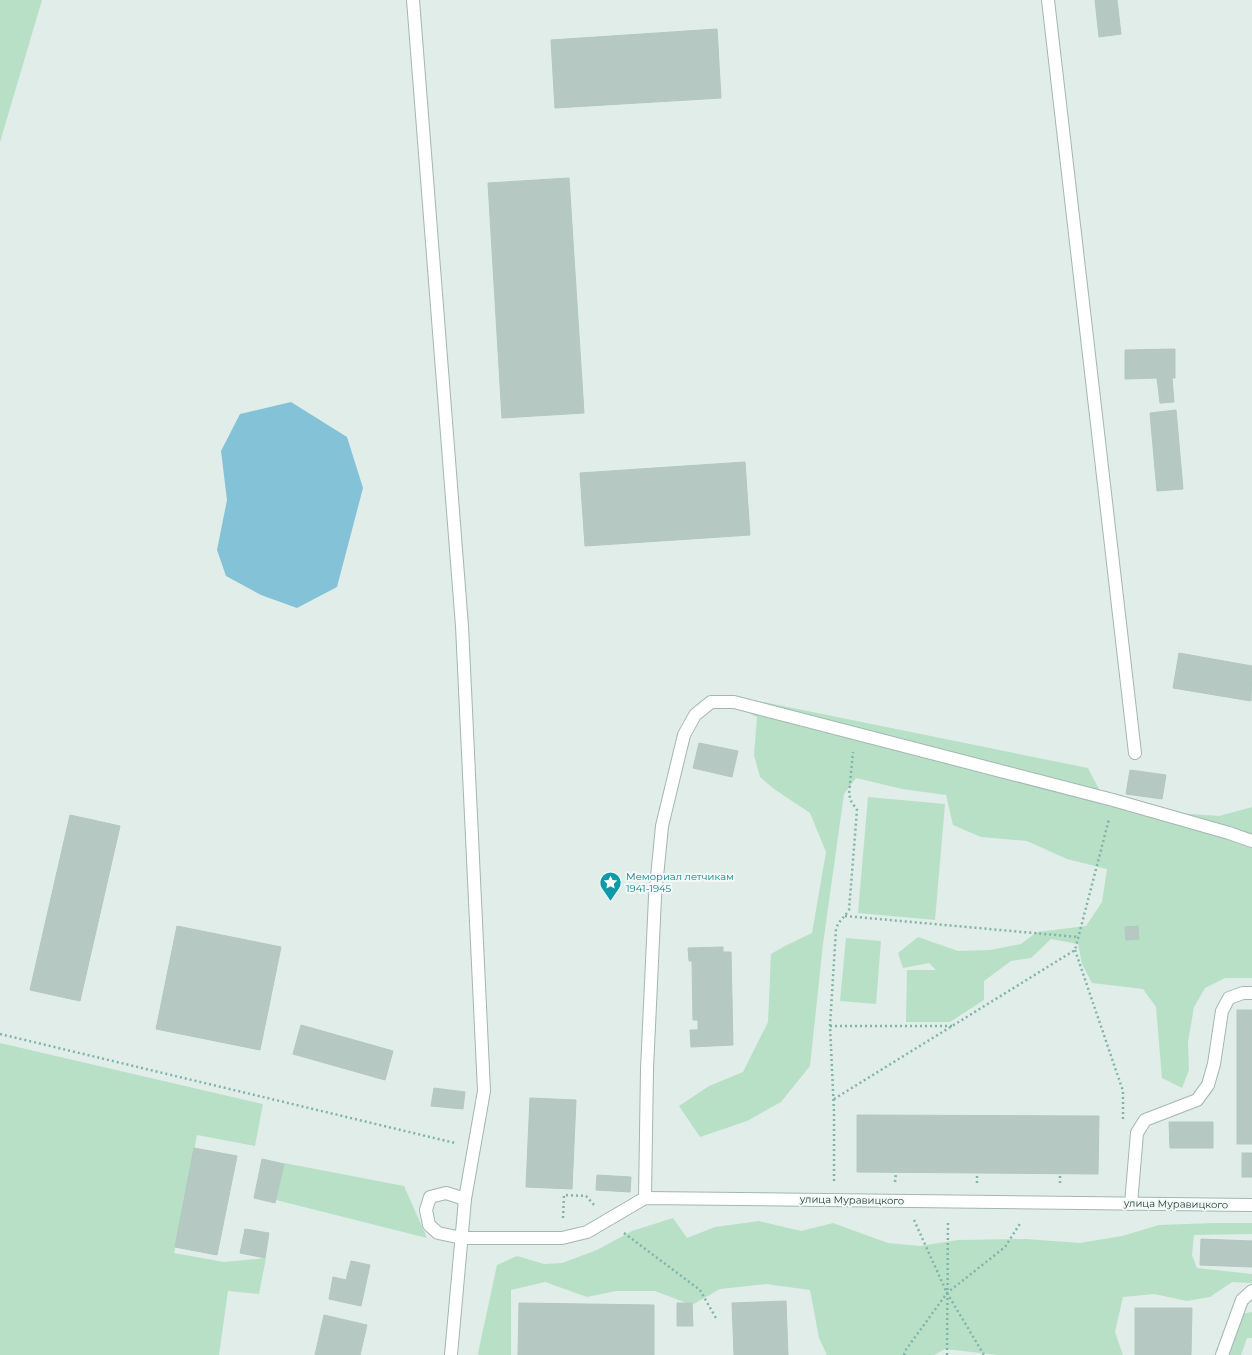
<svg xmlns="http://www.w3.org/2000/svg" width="1252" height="1355" font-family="Montserrat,sans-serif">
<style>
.green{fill:#b8e0c7}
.water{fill:#84c2d7}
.building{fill:#b6c8c2;stroke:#b3c7c1}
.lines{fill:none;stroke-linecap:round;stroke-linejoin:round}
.minor-casing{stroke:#a3b6b1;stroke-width:14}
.path{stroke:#7fb4a8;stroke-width:2.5;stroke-dasharray:2 3;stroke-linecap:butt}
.minor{stroke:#fff;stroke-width:12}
.labels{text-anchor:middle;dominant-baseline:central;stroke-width:4;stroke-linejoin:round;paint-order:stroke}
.culture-label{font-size:10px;fill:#0d838f;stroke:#f2f9f6;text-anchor:start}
.street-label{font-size:10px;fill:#20403a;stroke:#f2f9f6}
</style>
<rect width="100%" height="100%" fill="#e1ede9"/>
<g class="green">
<path d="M0 0H42L0 142Z"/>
<path d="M753 700 1088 768 1103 797 1166 812 1219 816 1252 807V978H1225L1205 988 1194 1007 1188 1042 1189 1070 1182 1088 1162 1078 1156 1007 1143 989 1092 983 1082 964 1078 944 1051 939 1031 958 1011 961 984 981V1000L950 1022H906L907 970H936L929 963 903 968 898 953 918 937 958 951 990 950 1021 944 1037 932 1086 926 1102 902 1107 869 1067 859 1027 841 981 837 953 825 946 795 902 789 856 778 844 794 823 944 810 1066 781 1102 747 1121 700 1137 679 1106 709 1086 743 1072 768 1022 771 954 785 946 812 933 826 852 810 813 774 789 760 777 754 755 757 717 743 710Z"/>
<path d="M868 797 945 804 935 920 858 913Z"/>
<path d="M846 938 881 941 876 1004 840 1001Z"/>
<path d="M0 1043 263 1104 255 1146 197 1135 175 1247 174 1253 224 1262 266 1258 259 1294 228 1291 219 1355H0Z"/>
<path d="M284 1163 404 1186 427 1238 276 1200Z"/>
<path d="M673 1218 687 1238 715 1227 759 1221 801 1231 833 1223 888 1243 920 1246 958 1240 1026 1239 1080 1243 1122 1236 1159 1225 1213 1223H1252V1234L1194 1235 1192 1255 1197 1268 1252 1274V1283L1232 1282 1210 1297 1187 1301 1154 1294 1123 1297 1115 1332 1123 1355H998L945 1349 934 1355H827L819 1338 810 1290 766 1284 720 1289 692 1305 655 1291H616L587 1297 545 1282 511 1290V1355H479L478 1353 497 1265 517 1256 544 1264 562 1263 597 1250 632 1231Z"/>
<path d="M1252 1312V1338H1247L1241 1355H1218L1241 1314Z"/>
</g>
<path class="water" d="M291 402 347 437 363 488 337 587 297 608 261 595 226 576 217 550 227 500 221 451 240 414Z"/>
<g class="building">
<path d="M1095 0H1117L1121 34 1099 37Z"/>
<path d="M717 29 721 98 555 108 551 40Z"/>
<path d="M569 178 584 413 502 418 488 183Z"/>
<path d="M1175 349V378H1172L1174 402 1160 403 1157 378 1125 379V350Z"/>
<path d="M1176 410 1183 489 1157 491 1150 413Z"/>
<path d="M745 462 750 535 585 546 580 473Z"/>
<path d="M1179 653 1252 666 1251 701 1173 688Z"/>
<path d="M699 743 738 751 732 777 693 768Z"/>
<path d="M1130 770 1166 775 1162 799 1126 794Z"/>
<path d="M70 815 120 826 80 1001 30 990Z"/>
<path d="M177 926 281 947 260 1050 156 1029Z"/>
<path d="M1138 926 1139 939 1126 940 1125 927Z"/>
<path d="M723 947V952H731L733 1045 691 1047 690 1030H698V1020H693L692 961H689L688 948Z"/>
<rect x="1237" y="1010" width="15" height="134"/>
<path d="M301 1025 393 1051 385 1080 293 1054Z"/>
<path d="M434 1088 465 1092 463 1109 431 1106Z"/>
<path d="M530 1098 576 1100 572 1189 526 1187Z"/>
<path d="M857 1115 1099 1116 1098 1174 857 1172Z"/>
<path d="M1169 1122H1213V1148H1170Z"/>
<path d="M194 1148 237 1156 217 1255 175 1247Z"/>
<rect x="1242" y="1153" width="10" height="24"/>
<path d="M262 1159 284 1164 275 1203 254 1198Z"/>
<path d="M597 1175 631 1177 630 1192 596 1190Z"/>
<path d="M245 1229 269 1233 265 1258 240 1253Z"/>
<path d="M1201 1239 1252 1241V1267L1200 1265Z"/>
<path d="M351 1261 370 1265 361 1306 329 1299 333 1277 346 1280Z"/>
<path d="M786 1301 788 1355H734L732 1303Z"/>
<path d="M519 1303 654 1305V1355H518Z"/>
<path d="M677 1303H692L693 1326H677Z"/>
<path d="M1135 1308H1192L1191 1355H1135Z"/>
<path d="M324 1315 367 1325 360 1355H315Z"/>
</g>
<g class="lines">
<defs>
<g id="minor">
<path d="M413 0 462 626 484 1091 465 1199 451 1355"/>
<path d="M1048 0 1135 753"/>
<path d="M645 1198 647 1069 655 897 662 826 684 735 695 715 711 702H734L1113 800 1229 833 1252 841"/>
<path d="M465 1199 446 1193 430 1197 426 1210 429 1225 438 1233 462 1238H562L587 1232 645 1198 1252 1205"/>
<path d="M1131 1204 1137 1133 1145 1120 1197 1100 1208 1085 1214 1064 1222 1011 1229 998 1243 993H1252"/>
<path d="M1222 1355 1242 1300 1252 1291"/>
</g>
</defs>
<use href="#minor" class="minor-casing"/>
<g class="path">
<path d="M845 916 1078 937"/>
<path d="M1075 950 1123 1091V1119"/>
<path d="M830 1026H952"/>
<path d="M0 1034 455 1143"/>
<path d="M834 1099 1075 950 1109 819"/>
<path d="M834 1181V1112L830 1026 836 929C839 920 844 918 849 910L857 810 851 801 849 794 853 752"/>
<path d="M895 1182 896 1173"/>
<path d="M977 1183V1173"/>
<path d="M1060 1183V1174"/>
<path d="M563 1218 564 1195 586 1196 595 1206"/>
<path d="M914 1220 947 1293 984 1355"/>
<path d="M624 1233 700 1290 716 1318"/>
<path d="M904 1355 905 1351 947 1293 1005 1247 1021 1222"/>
<path d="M947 1355 948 1220"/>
</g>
<use href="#minor" class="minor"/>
</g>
<defs>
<symbol id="sight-pin" viewBox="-11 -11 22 30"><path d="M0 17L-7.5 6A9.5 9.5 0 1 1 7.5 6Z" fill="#0f9aa8" stroke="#f2f9f6"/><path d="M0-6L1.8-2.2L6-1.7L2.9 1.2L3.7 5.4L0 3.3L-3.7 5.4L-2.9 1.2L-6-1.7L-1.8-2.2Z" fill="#fff"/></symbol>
</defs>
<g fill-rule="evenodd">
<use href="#sight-pin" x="598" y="870" width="25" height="34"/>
</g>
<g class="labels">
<g class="culture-label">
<text x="626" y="876">Мемориал летчикам<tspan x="626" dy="12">1941-1945</tspan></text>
</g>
<g class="street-label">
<text transform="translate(852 1200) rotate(1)">улица Муравицкого</text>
<text transform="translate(1176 1204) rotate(1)">улица Муравицкого</text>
</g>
</g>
</svg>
